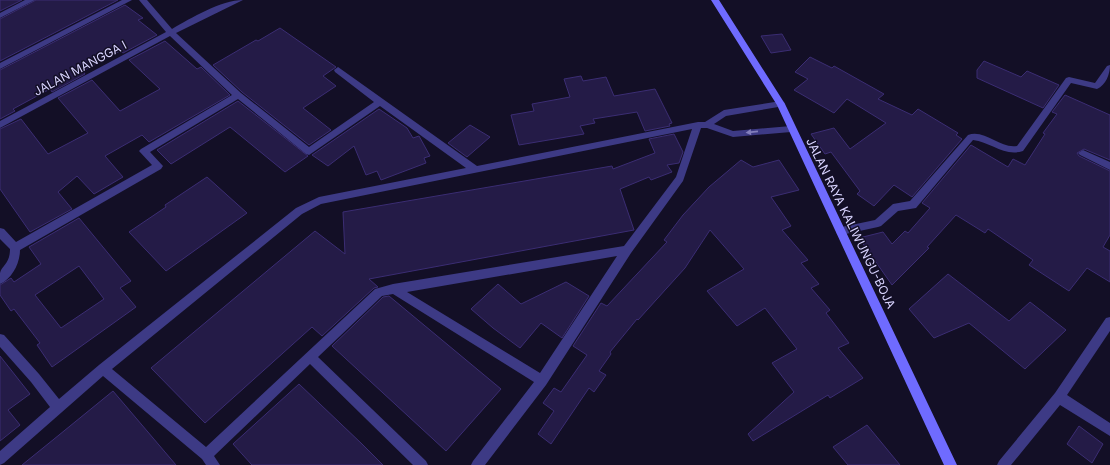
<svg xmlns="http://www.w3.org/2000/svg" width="1110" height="465" font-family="Inter,sans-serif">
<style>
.building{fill:#241b47;stroke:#3b2d73;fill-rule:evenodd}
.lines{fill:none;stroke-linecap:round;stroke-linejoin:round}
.street{fill:#3d3a85;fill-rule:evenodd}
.secondary{fill:#6f6bff;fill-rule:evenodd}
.oneway{fill:#837fbc}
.labels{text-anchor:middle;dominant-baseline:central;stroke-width:3;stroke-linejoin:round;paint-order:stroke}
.street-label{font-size:12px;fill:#d9d4ff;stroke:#130f26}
</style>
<rect width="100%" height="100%" fill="#130f26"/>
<g class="building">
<path d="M0 0H22L0 11Z"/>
<path d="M36 0H118L0 61V19Z"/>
<path d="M125 5 143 18 138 20 157 35 123 53 120 51 83 71 85 74 52 92 50 89 13 109 15 111 0 119V70Z"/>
<path d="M280 28 336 67 323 76 336 86 303 108 331 130 309 145 242 92 213 65 256 40 258 41Z"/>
<path d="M782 34 791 50 771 53 761 36Z"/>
<path d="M165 41 197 69 201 67 230 95 149 142 142 135 105 156 123 177 94 194 77 176 58 192 72 209 30 232 0 189V129L21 119 48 154 88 133 58 98 92 80 120 111 160 89 129 60Z"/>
<path d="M810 57 832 68 834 66 884 94 878 99 912 115 918 109 958 133 956 135 962 139 912 197 894 185 874 206 857 194 860 191 831 152 825 154 811 134 834 128 850 149 886 123 847 99 834 113 794 90 808 79 795 72Z"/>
<path d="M984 61 1021 77 1027 71 1059 85 1043 108 977 78V70Z"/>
<path d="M581 76 583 81 606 77 614 96 655 89 672 123 669 124 670 126 645 131 637 112 593 119 595 123 580 126 584 134 519 145 511 115 534 111 532 104 570 97 564 79Z"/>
<path d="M1065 95 1110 115V160L1084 149 1077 153 1079 156 1110 171V235L1103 247 1110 251V282L1087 268 1069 291 1029 265 1033 260 988 229 985 233 956 215 927 247 929 248 892 285 859 238 883 232 892 244 905 231 908 233 930 208 922 203 971 145 1008 167 1013 159 1025 165 1045 134 1043 133 1057 114 1052 112Z"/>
<path d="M238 101 308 156 285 172 230 127 171 164 157 150Z"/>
<path d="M379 109 407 128 413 138 419 136 430 156 424 158 426 163 381 180 377 171 366 175 354 146 328 166 312 155Z"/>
<path d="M470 125 490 137 467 157 448 143Z"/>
<path d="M674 134 683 152 679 163 667 165 672 172 651 180 649 177 620 189 634 230 369 279 378 287 374 288 322 336 312 327 205 423 151 368 315 231 345 254 343 212 612 166 613 169 655 153 649 139Z"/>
<path d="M741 160 753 167 779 160 799 190 771 197 791 226 782 230 808 260 801 263 819 284 811 288 830 310 826 313 849 343 838 348 863 378 830 398 828 395 753 441 748 434 794 392 772 363 797 349 765 308 737 326 707 291 744 269 710 230 685 268 638 320 637 319 610 352 611 354 599 371 606 375 594 392 589 388 551 444 538 434 554 411 543 403 554 388 561 392 587 355 573 346 601 303 607 306 667 242 664 240 683 215 709 187Z"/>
<path d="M207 177 247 213 166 271 129 232 166 207 165 205Z"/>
<path d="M79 218 131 281 120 288 136 307 52 367 37 345 40 343 14 309 11 311 0 295V285L11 278 14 282 41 264 29 247ZM79 266 104 299 61 328 35 295Z"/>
<path d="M948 274 1009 321 1030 302 1066 330 1025 369 969 323 934 338 909 309Z"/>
<path d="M566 282 589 296 562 338 541 323 520 348 493 328 471 309 498 284 521 304Z"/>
<path d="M389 296 501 389 446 451 332 346 383 297Z"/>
<path d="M0 356 30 394 8 410 20 425 0 441Z"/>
<path d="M299 384 362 444 383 465H252L233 444Z"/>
<path d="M113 391 176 465H22L59 435Z"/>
<path d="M867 425 900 465H848L833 447Z"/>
<path d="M1079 426 1103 444 1092 463 1067 444Z"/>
</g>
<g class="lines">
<g class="street">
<path d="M25 0H35L0 18V13Z"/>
<path d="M122 0H132L0 69V63Z"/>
<path d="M139 0H147L172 29C191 18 221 0 243 0L176 33 241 93 309 147 374 102 335 72 334 70 338 67 477 166 698 122H705L724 110 781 101 784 102 785 104 784 106 726 116 714 124 733 131 791 126 795 129 791 132 733 137 707 128H701L683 181 631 253 546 385 485 465H471L473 461 534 382 393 294 382 296 318 357 426 461 428 465H413L310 364 214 456 220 465H206L202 459 103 376 4 463 0 465V451L50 407 31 382 0 347V334L4 335 39 374 59 399 99 365 296 208 319 197 466 168 380 106 309 155 306 154 238 99 150 152 163 166 161 169 20 250C20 263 12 279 0 284 0 281 0 276 0 273 2 265 10 264 10 249L0 239V228L4 229 16 242 152 165 139 151 141 149 232 95 170 36 0 128V121L166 32ZM692 129 676 177 624 246 393 284 375 289 206 447 112 369 302 214 321 204ZM617 256 540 373 407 292Z"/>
<path d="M1110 65C1110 74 1106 85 1097 89L1071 83 1023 151C1004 157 991 142 973 140L916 208 898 211 881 226 878 227 841 235 837 234 836 231 837 228 875 220 893 204 910 201 968 135C985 129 1000 149 1017 146L1066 78 1069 77 1095 83 1107 66Z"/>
<path d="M1083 150 1110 162V170L1080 155 1078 153Z"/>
<path d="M1110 317V331L1067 395 1110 423V436L1060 405 1011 465H997L999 461 1055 393 1106 318Z"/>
</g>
<path class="secondary" d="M711 0H719L785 104 957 465H944L777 105Z"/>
</g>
<defs><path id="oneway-solid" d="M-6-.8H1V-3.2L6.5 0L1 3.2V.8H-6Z"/></defs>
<use class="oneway" href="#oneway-solid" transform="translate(752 132) rotate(174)"/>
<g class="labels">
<g class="street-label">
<text transform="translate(80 68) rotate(-28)">JALAN MANGGA I</text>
<text transform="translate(851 223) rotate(64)">JALAN RAYA KALIWUNGU-BOJA</text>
</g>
</g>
</svg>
